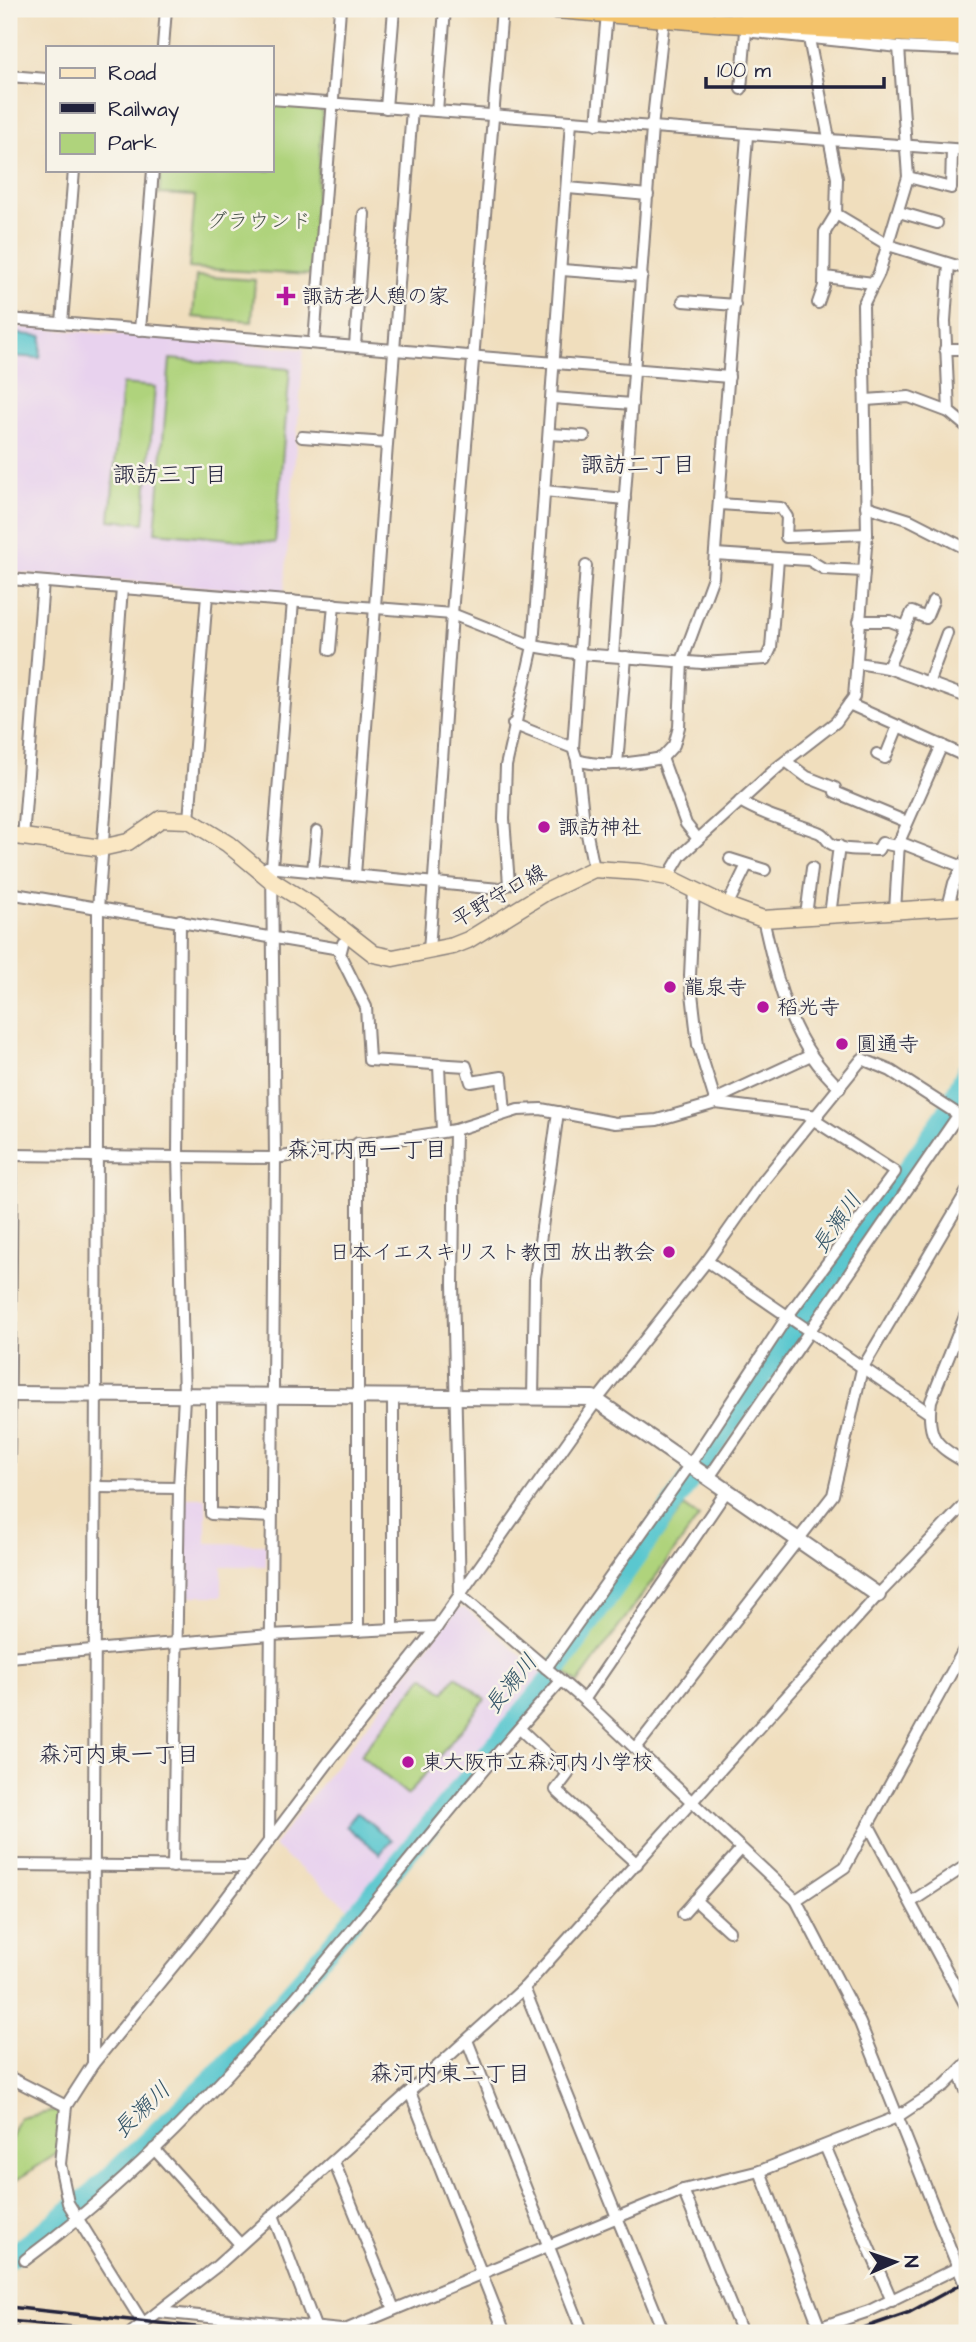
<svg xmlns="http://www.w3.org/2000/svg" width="976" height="2342" font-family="'Architects Daughter','Klee One',sans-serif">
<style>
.built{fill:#e8d2ee}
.green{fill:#afd37c;stroke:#687a5c;stroke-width:2}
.water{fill:#5ac7cf;stroke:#3e7485;stroke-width:2}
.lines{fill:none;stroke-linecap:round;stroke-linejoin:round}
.river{stroke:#5ac7cf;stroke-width:21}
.minor-casing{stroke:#89807c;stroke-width:14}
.tertiary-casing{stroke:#89807c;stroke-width:18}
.secondary-casing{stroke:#89807c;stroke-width:19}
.trunk-casing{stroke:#89807c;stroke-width:21}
.minor{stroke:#fff;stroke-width:10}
.tertiary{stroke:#fff;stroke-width:14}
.secondary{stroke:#fae7c3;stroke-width:16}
.trunk{stroke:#f3c26a;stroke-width:18}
.rail{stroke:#22223b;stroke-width:3.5}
.poi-dot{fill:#b5179e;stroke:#f7f3e8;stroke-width:2.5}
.labels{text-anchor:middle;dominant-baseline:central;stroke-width:5;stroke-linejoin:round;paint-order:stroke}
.park-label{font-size:21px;fill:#4c574e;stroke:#f7f3e8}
.poi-label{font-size:21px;fill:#22223b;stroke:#f7f3e8;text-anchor:start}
.street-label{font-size:21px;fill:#22223b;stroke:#f7f3e8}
.neighbourhood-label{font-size:23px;fill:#22223b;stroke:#f7f3e8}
.water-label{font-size:23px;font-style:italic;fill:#335467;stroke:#f7f3e8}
</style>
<rect width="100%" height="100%" fill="#f7f3e8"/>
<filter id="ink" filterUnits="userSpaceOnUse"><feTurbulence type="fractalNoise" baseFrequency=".0143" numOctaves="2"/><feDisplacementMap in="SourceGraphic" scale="14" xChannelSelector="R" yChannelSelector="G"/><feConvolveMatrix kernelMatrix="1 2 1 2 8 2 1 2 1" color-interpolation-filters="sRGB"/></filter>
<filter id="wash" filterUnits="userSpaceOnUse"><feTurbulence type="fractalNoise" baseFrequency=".00686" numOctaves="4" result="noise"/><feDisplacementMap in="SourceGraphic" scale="28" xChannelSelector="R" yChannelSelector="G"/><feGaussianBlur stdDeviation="1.57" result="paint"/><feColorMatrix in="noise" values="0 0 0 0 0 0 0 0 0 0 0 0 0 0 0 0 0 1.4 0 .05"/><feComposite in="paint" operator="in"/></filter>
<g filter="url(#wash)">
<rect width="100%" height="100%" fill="#f0debd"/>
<g class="built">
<path d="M9 326 304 349 284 593 9 572Z"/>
<path d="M185 1498H206V1543L266 1544V1566H222V1596H184Z"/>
<path d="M458 1608H465L548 1678 352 1911 273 1846Z"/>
</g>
<g class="green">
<path d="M271 104 319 107 323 113 310 275 189 268 195 196 159 194 161 170H271Z"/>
<path d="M196 276 255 280 252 322 193 317Z"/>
<path d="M170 359 290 369 275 543 155 532Z"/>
<path d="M122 384 155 387 144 523 110 520Z"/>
<path d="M684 1506 699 1517 578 1683 563 1671Z"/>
<path d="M424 1676 444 1692 456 1676 485 1700 408 1795 360 1755Z"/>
<path d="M60 2110 58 2153 9 2185V2144L20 2118Z"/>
</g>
<g class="water">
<path d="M9 333 42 336 40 358 9 356Z"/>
<path d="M357 1812 391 1840 380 1854 346 1826Z"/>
</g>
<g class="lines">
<path class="river" d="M9 2258 93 2193 224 2068 313 1967 548 1682 947 1113 967 1071"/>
</g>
</g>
<g filter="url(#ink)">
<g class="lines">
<defs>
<g id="minor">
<path d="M955 9H967"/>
<path d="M754 32 899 47 967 50"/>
<path d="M809 39 837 178 836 214 825 232 824 286 818 303"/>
<path d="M163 47 166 9"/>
<path d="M9 76 47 79"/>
<path d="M741 89 746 31"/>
<path d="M271 99 967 150"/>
<path d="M386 108 394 9"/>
<path d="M437 111 445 9"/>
<path d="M597 124 607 13"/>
<path d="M908 177 951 188 952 150"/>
<path d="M568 188 648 195"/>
<path d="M899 212 937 223"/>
<path d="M836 214 888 245 967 269"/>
<path d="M949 264 945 321 949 412"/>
<path d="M562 270 642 276"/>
<path d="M825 277 873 283"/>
<path d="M683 301 735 305"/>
<path d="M9 319 729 377"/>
<path d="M62 323 74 170"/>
<path d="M140 330 153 170"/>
<path d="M314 342 340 9"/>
<path d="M355 346 364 214"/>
<path d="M945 349H967"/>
<path d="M553 398 632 404"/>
<path d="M866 400 909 397 949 412 967 427"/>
<path d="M549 434 584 436"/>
<path d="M302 437 387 443"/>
<path d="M544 491 625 499"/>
<path d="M720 504 781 508 787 517 786 537 867 534"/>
<path d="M866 506 910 520 967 549"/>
<path d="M715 554 809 560 824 569 864 571"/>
<path d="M9 579 452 614 533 646 580 654 702 663 766 659 771 648 778 559"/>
<path d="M859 621H890L906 627"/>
<path d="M330 650 334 604"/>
<path d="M613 656 652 128 665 9"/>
<path d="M857 663 888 668 967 697"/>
<path d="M888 668 912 612 926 618 933 601"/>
<path d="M929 681 947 633"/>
<path d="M849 704 967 757"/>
<path d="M513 724 573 748 577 760C603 768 635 763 662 758L674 745 679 727 682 661 713 577 747 136"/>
<path d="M573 748 586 566"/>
<path d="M877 754 885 758 898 726"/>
<path d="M662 758 686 824 698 839"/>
<path d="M577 760 583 814 594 869"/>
<path d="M787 762 807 777 835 788V792L907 822"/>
<path d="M617 764 626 657"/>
<path d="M740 801C765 816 791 822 818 832 825 834 825 839 830 843 844 852 864 849 878 850L882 843 900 847"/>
<path d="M189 820 207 595"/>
<path d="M23 838 43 582"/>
<path d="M899 842 963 867"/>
<path d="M730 859 765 870"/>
<path d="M267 867 499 889 509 884 504 819 506 766 533 646 571 122"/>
<path d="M313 871 317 831"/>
<path d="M355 875 412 109"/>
<path d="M668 877 681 855 778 767 836 722 854 697 867 534 863 305 879 273 908 177 899 47"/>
<path d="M694 889 690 976 698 1045 716 1103"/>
<path d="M9 893 340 949"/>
<path d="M727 906 747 865"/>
<path d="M948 907 954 883 967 859"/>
<path d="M895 911 899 842 942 745"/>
<path d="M830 915 839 846"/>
<path d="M806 916 812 868"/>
<path d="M763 919C778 983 789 1042 840 1088"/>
<path d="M343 943 340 955 366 1007 369 1060 466 1066 471 1082 502 1077 505 1113"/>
<path d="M429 951 452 614 502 9"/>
<path d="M439 1066 442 1130"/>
<path d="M716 1103 818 1116"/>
<path d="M455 1130 453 1284 460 1595 584 1700 796 1900 860 2023 967 2290"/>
<path d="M358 1143V1631"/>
<path d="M9 1155 275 1158 455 1130 518 1110 541 1109 615 1123 657 1120 716 1103 723 1096 809 1056"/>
<path d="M707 1261 929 1413"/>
<path d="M967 1311 931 1401C926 1438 937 1447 967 1463"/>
<path d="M211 1397V1514L271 1517"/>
<path d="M393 1398V1629"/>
<path d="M533 1398 535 1278 558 1112"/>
<path d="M9 1464 12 1155"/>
<path d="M710 1476 959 1114"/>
<path d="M96 1487 179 1488"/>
<path d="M9 1657 270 1635 437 1627"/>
<path d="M546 1668 691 1463 787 1317 895 1172 814 1120"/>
<path d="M584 1700 728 1489"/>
<path d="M520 1729 568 1774 556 1790 637 1864"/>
<path d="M636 1748 833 1495 862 1369 967 1191"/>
<path d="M868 1824 967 2008"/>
<path d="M269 1841 275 1158 272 867 293 601"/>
<path d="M9 1865 249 1867"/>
<path d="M173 1867 179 1488 184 1397 178 1155 180 920"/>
<path d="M695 1900 729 1931"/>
<path d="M796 1900 845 1867 967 1644"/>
<path d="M911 1902 967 1865"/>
<path d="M683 1914 741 1849"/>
<path d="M524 1988 664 2333"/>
<path d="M467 2040 583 2333"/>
<path d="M93 2064 98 909 122 588"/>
<path d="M959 2073 967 2093"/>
<path d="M9 2077 66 2106"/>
<path d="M410 2092 505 2333"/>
<path d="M825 2146 892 2301"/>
<path d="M154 2149 240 2244"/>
<path d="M334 2162 394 2309"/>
<path d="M760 2171 819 2326"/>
<path d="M683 2190 742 2333"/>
<path d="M273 2215 316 2329"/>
<path d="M25 2260C239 2102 384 1876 561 1681"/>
<path d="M159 2312 371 2333"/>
<path d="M144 2325 68 2203 60 2164 66 2106 93 2064 197 1937 328 1763 437 1627 597 1400 707 1261 764 1180 862 1059 891 1071 967 1120"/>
<path d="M345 2330 683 2190 760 2171 897 2117 945 2085 967 2063"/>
<path d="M9 2333H14"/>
<path d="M131 2333 217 2266 524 1988 878 1595 967 1502"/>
<path d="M803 2333 869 2311 967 2263"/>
</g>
<g id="tertiary">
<path d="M9 1394 593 1398 878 1595"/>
<path d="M259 2325V2333"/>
</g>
<path id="secondary" d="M9 835 101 848 128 842 161 819 189 820 228 844 271 880 314 907 374 954 393 958 453 946 468 940 546 892 594 869 640 872 668 877 727 906 763 919 967 906"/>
<g id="trunk">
<path d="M556 9 727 23 967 36"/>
<path d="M765 9 967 22"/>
</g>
</defs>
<use href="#minor" class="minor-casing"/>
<use href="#tertiary" class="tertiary-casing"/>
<use href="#secondary" class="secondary-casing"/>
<use href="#trunk" class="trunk-casing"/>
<use href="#minor" class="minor"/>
<use href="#tertiary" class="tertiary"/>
<use href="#secondary" class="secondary"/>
<use href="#trunk" class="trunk"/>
<g class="rail">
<path d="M9 2307 251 2333"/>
<path d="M9 2321 135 2333"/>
<path d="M849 2333 910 2312 967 2281"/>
</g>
</g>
</g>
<g class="poi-dot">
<path d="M282.5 285.5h7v7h7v7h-7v7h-7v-7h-7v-7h7z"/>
<circle cx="544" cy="827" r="7"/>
<circle cx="670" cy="987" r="7"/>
<circle cx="763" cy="1007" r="7"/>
<circle cx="842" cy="1044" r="7"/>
<circle cx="669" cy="1252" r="7"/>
<circle cx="408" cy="1762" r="7"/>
</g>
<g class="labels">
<g class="park-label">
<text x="259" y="221">グラウンド</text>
</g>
<g class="poi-label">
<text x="302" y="296">諏訪老人憩の家</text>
<text x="558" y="827">諏訪神社</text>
<text x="684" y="987">龍泉寺</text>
<text x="777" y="1007">稻光寺</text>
<text x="856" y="1044">圓通寺</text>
<text x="655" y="1252" text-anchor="end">日本イエスキリスト教団 放出教会</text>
<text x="422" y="1762">東大阪市立森河内小学校</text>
</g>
<g class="street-label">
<text transform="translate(499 896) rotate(-30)">平野守口線</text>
</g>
<g class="neighbourhood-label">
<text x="638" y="465">諏訪二丁目</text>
<text x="170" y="475">諏訪三丁目</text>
<text x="367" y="1150">森河内西一丁目</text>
<text x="119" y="1755">森河内東一丁目</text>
<text x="450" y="2074">森河内東二丁目</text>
</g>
<g class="water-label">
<text transform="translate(837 1223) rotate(-55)">長瀬川</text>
<text transform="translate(511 1684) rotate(-51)">長瀬川</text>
<text transform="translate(142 2110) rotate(-44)">長瀬川</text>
</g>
</g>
<rect width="976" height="2342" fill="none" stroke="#f7f3e8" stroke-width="35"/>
<rect x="46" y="46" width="228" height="126" fill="#f7f3e8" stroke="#a29fa3" stroke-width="2"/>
<rect x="60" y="68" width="35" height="10" fill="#fae7c3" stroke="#a29fa3" stroke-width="2"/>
<text x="108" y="80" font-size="21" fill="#22223b">Road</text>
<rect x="60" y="103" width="35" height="10" fill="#22223b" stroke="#a29fa3" stroke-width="2"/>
<text x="108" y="116" font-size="21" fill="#22223b">Railway</text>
<rect x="60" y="133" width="35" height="21" fill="#afd37c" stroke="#a29fa3" stroke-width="2"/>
<text x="108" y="150" font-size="21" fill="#22223b">Park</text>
<g transform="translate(895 2262) rotate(88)" stroke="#f7f3e8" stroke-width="5" paint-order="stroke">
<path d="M0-5L12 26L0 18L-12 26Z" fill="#22223b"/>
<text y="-10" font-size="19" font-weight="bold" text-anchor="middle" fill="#22223b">N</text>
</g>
<path d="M706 77v10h178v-10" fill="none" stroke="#22223b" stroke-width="3.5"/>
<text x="717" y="77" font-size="21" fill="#22223b" stroke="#f7f3e8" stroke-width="5" paint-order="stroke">100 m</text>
</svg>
